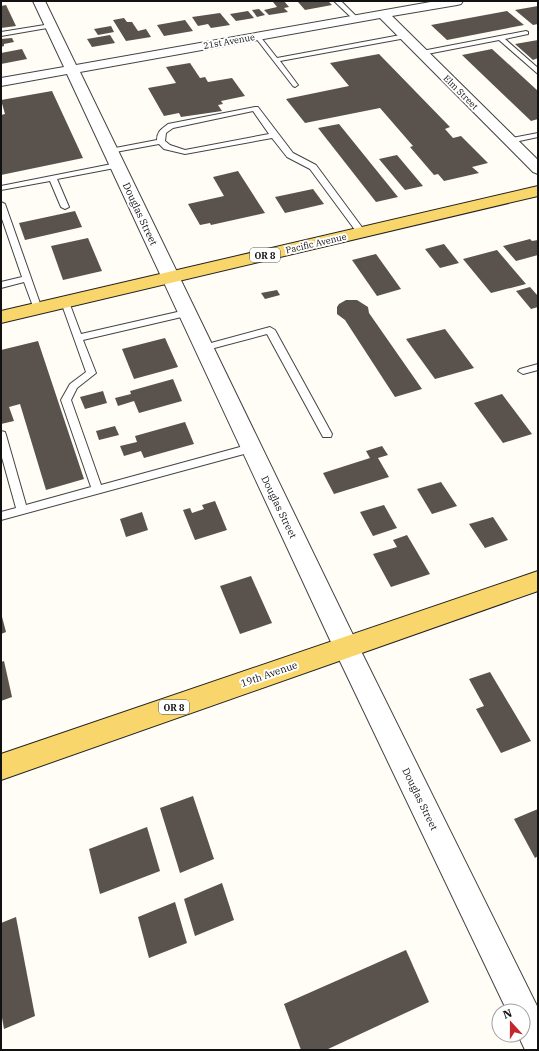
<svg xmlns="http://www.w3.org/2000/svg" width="539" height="1051" font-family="'IBM Plex Serif',serif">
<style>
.building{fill:#5a524d}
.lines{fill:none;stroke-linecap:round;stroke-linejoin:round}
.lane-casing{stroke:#444;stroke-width:2}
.street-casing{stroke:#444;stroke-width:2}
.primary-casing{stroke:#222;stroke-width:2}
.lane{fill:#fff;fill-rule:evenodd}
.street{fill:#fff;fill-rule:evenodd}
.primary{fill:#f9d66b;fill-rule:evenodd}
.labels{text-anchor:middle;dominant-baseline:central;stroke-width:4;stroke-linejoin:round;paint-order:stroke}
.far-street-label{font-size:9px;fill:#111;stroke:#fff}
.shield{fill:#fff;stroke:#585858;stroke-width:1}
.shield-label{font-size:9px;font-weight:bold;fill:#111}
.street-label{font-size:10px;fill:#111;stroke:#fff}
</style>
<rect width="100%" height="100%" fill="#fffdf5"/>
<g class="building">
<path d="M284 1 289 7 284 8 288 12 269 15 264 10 277 7 273 2Z"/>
<path d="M305 1H328L332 5 305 10 298 2Z"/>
<path d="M6 5 16 26 1 28V6Z"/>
<path d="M538 6V24L533 25 515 10Z"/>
<path d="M259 9 265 15 257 17 252 10Z"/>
<path d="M248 11 254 18 236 21 230 14Z"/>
<path d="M507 11 524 25 447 40 431 25Z"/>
<path d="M220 13 230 25 211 28 208 24 198 26 192 17Z"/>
<path d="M124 18 127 22H132L138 31 146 29 151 37 126 41 113 20Z"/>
<path d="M185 20 193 31 164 36 157 25Z"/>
<path d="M111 26 114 32 98 35 94 29Z"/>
<path d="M110 35 115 43 92 47 87 39Z"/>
<path d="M12 38 14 42 4 44V46L1 47V39Z"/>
<path d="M538 40V58L533 60 515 44Z"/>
<path d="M22 49 27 59 1 64V53Z"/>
<path d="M492 49 538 91V119L531 121 462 55Z"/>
<path d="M379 54 450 127 445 129 453 138 461 136 488 163 472 167 479 173 444 181 438 174 434 175 410 147 413 146 380 108 305 123 286 99 349 86 330 63Z"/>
<path d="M190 63 200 78 205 77 208 82 232 78 245 96 221 101 223 104 218 105 222 111 181 117 179 113 164 116 148 88 176 83 166 67Z"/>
<path d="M52 91 83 158 1 175V115L5 114 1 100Z"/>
<path d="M339 124 398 197 376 202 318 128Z"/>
<path d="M397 155 423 186 405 190 379 159Z"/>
<path d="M238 171 265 213 211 225 210 223 200 225 188 204 224 196 213 177Z"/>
<path d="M313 189 324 204 285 213 275 197Z"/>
<path d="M75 211 82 227 25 240 19 223Z"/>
<path d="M88 238 102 271 63 280 51 246Z"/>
<path d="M530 239 532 241 538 240V255L516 261 503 246Z"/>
<path d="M444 244 459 263 440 268 425 249Z"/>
<path d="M497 250 526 284 491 293 463 259Z"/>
<path d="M376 254 401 289 377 296 352 260Z"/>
<path d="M530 287 538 296V307L531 309 516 291Z"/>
<path d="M277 290 280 295 265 299 261 293Z"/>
<path d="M346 300H357L368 307 369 313 422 389 395 397 345 320 337 314V307L339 304Z"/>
<path d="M445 329 474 368 435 379 406 339Z"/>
<path d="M165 338 178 367 134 379 122 349Z"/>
<path d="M38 341 84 479 46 490 20 404 9 407 14 421 1 424V350Z"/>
<path d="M173 379 182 401 139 413 134 401 118 406 115 398 131 394 130 391Z"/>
<path d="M103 391 107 403 85 409 80 397Z"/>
<path d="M502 394 532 434 503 443 474 403Z"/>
<path d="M185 422 194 444 144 458 141 451 124 456 120 446 137 442 135 436Z"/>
<path d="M115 426 119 435 99 440 96 431Z"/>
<path d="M382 446 388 455 378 458 389 477 334 494 323 473 370 458 366 451Z"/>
<path d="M441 482 457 506 432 514 417 489Z"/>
<path d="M215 501 227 530 195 540 183 510 190 508 192 513 204 509 202 505Z"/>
<path d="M384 505 397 528 373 536 360 512Z"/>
<path d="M142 512 148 530 126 537 120 519Z"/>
<path d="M493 517 508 540 485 548 469 524Z"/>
<path d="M407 535 430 574 391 587 373 554 397 547 393 540Z"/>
<path d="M251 576 272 623 240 634 220 586Z"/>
<path d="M1 613 6 632 1 634Z"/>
<path d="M4 661 12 697 1 701V662Z"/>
<path d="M490 672 531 741 501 753 476 709 484 706 469 679Z"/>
<path d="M193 796 214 859 180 873 160 808Z"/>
<path d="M538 809V856L535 858 514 819Z"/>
<path d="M147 827 160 871 100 894 89 849Z"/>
<path d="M222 883 234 920 195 936 184 899Z"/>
<path d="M175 902 187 943 149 958 138 917Z"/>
<path d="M16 917 35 1016 4 1029 1 1012V923Z"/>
<path d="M406 950 429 1002 326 1050H301L284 1004Z"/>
</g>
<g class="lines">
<defs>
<g id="lane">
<path d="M334 1H341L358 18V20H354Z"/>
<path d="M51 24 53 25V27L1 36V32Z"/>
<path d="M526 31 528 32V34L505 39 538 68V74L499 40 422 55 419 53 422 51Z"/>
<path d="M257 34 259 35 277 58 406 34 409 36 406 38 280 61 298 85 295 87 293 86 255 37 254 36Z"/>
<path d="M255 107H258L293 153 316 165 364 230 365 232 364 234H358L310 169 287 157 272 138 185 154 164 149 159 144 110 153 106 151 110 149 157 140C157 131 162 129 168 124ZM253 111 269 134 185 150 170 145 165 141 166 133 173 128Z"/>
<path d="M538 133V137L510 143 506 141 507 139Z"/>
<path d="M117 163 121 165 120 167 57 179 69 207 65 209 61 207 50 181 1 190V186Z"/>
<path d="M1 202 5 204 42 309 41 311H35L34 309 24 282 1 288V282L22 277 1 216Z"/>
<path d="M65 299 69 302 81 334 186 310 191 313 186 316 83 340 96 373 77 388 71 400 101 485 251 444 255 445 256 448 255 451 1 520V512L16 508 1 454V431L5 432 6 435 26 505 91 487 61 400 70 384 86 372 61 302Z"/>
<path d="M270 327 275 330 332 434 331 437H323L267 334 203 351 198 348 200 346Z"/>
<path d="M538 364V370L523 374 518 371 520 369Z"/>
</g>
<path id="street" d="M33 1H45L76 65 436 1H463L461 4 457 5 392 16 538 160V174L533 172 380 18 80 72 355 639 538 1008V1050H525L518 1035H523V1011H507L337 655 67 74 1 86V78L64 67Z"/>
<g id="primary">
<path d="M538 186V196L1 323V311Z"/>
<path d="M538 571V591L1 780V754Z"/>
</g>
</defs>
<use href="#lane" class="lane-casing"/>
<use href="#street" class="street-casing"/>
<use href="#primary" class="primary-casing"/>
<use href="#lane" class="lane"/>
<use href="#street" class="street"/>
<use href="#primary" class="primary"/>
</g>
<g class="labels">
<g class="far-street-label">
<text transform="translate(229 41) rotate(-10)">21st Avenue</text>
<text transform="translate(461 92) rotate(45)">Elm Street</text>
<text transform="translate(316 243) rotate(-13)">Pacific Avenue</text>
</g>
<g class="shield">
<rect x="250" y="248" width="30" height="14" rx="3"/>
<rect x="159" y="700" width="30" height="14" rx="3"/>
</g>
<g class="shield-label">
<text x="265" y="255">OR 8</text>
<text x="174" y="707">OR 8</text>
</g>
<g class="street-label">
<text transform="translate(140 214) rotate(65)">Douglas Street</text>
<text transform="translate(279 507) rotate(64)">Douglas Street</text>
<text transform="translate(269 674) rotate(-19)">19th Avenue</text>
<text transform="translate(420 799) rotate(64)">Douglas Street</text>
</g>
</g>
<rect width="539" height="1051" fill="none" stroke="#111111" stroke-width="4"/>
<g transform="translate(511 1023) rotate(339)"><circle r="19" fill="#ffffff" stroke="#a0a0a0"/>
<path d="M0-3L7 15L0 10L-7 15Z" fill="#c4262e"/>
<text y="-6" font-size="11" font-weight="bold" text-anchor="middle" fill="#111111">N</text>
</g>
</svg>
